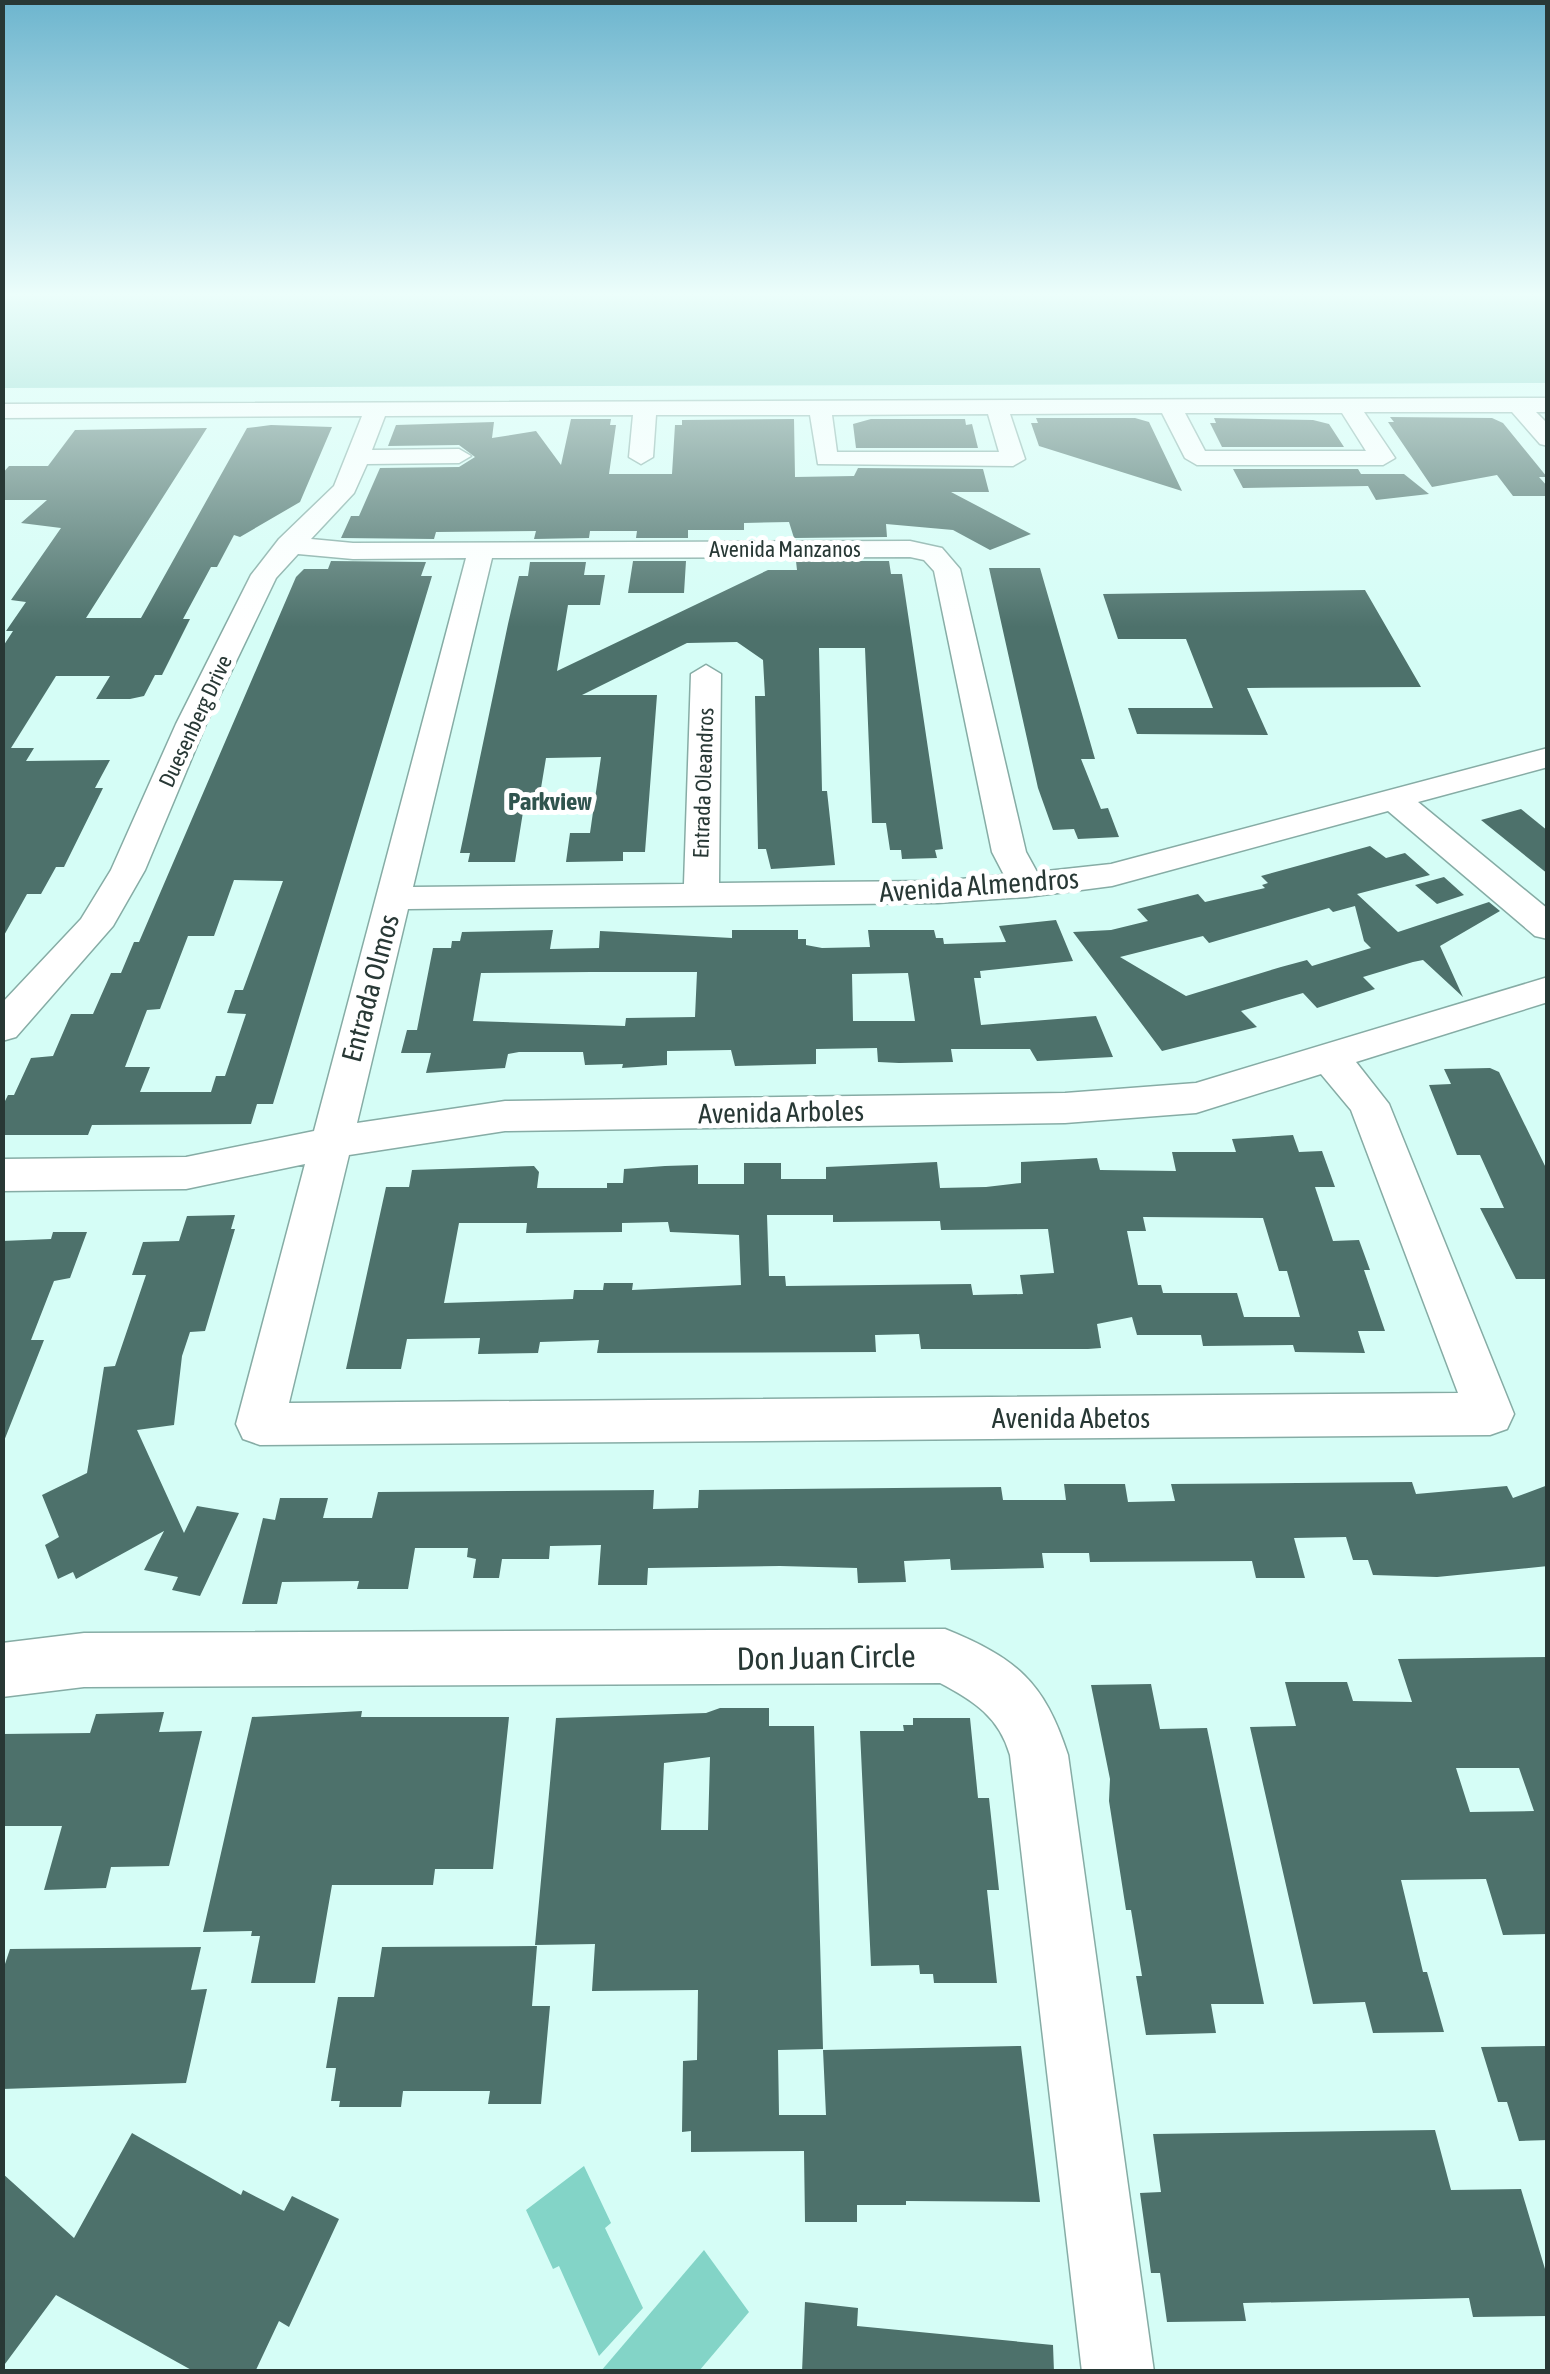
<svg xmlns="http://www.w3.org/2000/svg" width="1550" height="2374" font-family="'Asap Condensed',sans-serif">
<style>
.green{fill:#83d4c7}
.building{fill:#4d716b;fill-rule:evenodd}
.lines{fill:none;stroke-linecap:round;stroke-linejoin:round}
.minor-casing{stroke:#86aca5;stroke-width:3}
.minor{fill:#fff;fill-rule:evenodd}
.labels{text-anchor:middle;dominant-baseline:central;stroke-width:10;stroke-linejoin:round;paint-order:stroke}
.far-street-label{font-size:22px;fill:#283835;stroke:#fff}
.far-neighbourhood-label{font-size:25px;font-weight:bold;fill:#30544e;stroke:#fff}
.street-label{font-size:28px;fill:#283835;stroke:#fff}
.near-street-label{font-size:32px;fill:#283835;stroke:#fff}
</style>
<rect width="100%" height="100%" fill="#d5fdf6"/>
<g class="green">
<path d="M3 294H1547V383L3 388Z"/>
<path d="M584 2166 611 2223 605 2228 643 2308 599 2356 559 2266 553 2269 526 2210Z"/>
<path d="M704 2250 749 2312 699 2371H601Z"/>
</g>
<g class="building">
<path d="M1390 417 1492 418 1503 423 1547 477H1539L1548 487V496H1513L1497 475 1432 487 1388 422H1394Z"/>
<path d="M1036 418H1135L1149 422 1182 491 1039 446 1031 423H1038Z"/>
<path d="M1214 418 1313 420 1329 424 1344 447H1222L1210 423H1216Z"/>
<path d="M571 419H611L610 425H616L609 474H672L675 425H682V420L794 419 795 477 854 476 858 468 983 469 989 492H951L1031 534 990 550 953 530 886 524 887 537 794 538 789 522 744 523V530H688V538H636L637 531H590L589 538 534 539 536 531 436 532 434 539 341 538 351 516H359L380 468 459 467 475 457 459 445 388 446 396 425 494 422 492 438 536 431 561 465Z"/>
<path d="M871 419H965L966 425 972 424 978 448H856L853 424Z"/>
<path d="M271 425 332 427 300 502 240 537 234 535 217 567H211L183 619H190L162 675H155L144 696 130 699H96L110 676H56L11 748H34L26 761 110 760 95 788H103L64 867H56L41 894H27L2 939V648L13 631H6L26 602 11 600 61 528 21 523 47 500H2V474L9 466H48L75 430 207 428 86 618H141L247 428Z"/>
<path d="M1233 469H1358L1361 474H1404L1429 494 1376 500 1368 486 1243 488Z"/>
<path d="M331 561 426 562 421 576H432L273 1104H257L251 1124 92 1125 88 1135H2V1107L8 1095H14L31 1058 53 1056 71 1014H93L111 973H121L134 942H139L296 577 304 569H328ZM234 880 283 881 243 990H235L227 1013 246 1014 225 1076H216L211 1092H140L150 1067H125L147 1010 160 1009 188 936H214Z"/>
<path d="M633 561H686L684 593H628Z"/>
<path d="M796 561H889L891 574H902L943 849 935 850 937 858 902 859 901 850H890L886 823H872L865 648H819L822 791H827L835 865 771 869 766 849H758L755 696H765L763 660 737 642 687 643 582 695H657L645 852H623V861L566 862 570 833H590L601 757 546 758 537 812H523L515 862H468L470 853H460L508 624 519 576H528L530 562H586L584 575H605L600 605H568L557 671 768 570H797Z"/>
<path d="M989 568H1040L1095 759H1081L1101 809 1108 808 1119 837 1078 839 1074 829 1053 830 1038 788Z"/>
<path d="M1365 590 1421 687 1247 688 1268 735 1137 734 1128 708H1213L1186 639H1118L1103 594Z"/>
<path d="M1521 809 1548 831V874L1481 820Z"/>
<path d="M1370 846 1386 858 1405 853 1430 875 1357 894 1398 932 1489 902 1500 911 1440 946 1463 997 1423 960 1413 962 1363 977 1375 989 1317 1008 1303 993 1241 1011 1257 1027 1162 1051 1073 932 1111 930 1148 921 1137 909 1198 894 1205 902 1265 888 1262 885 1268 883 1261 876ZM1355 906 1364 941 1371 948 1312 966 1307 960 1281 967 1186 996 1120 957 1203 936 1209 943 1329 908 1333 912Z"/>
<path d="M1444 877 1464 895 1437 904 1415 885Z"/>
<path d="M1056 920 1073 961 980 971 981 978H974L981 1025 1096 1016 1113 1057 1037 1061 1030 1049H951L953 1062 899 1063 878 1062 877 1048 816 1049V1064L735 1066 731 1050 667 1051V1065L622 1068 623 1064 585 1065 583 1052H519L508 1054 505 1068 426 1073 431 1053H401L407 1030H417L433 948H451L452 941H460L462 932 553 930 550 949 599 948 600 931 732 938V930H798V939H806V945L822 948 870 947 868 930H934L936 938H943L944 944 1006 942 999 926ZM591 972H697L695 1017 626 1018 625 1026 473 1021 481 973ZM908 973 915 1021H853L852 974Z"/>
<path d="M1490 1068 1499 1072 1547 1170 1548 1279H1516L1480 1208H1504L1480 1155H1457L1429 1085 1451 1084 1444 1069Z"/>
<path d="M1293 1135 1299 1152 1322 1151 1335 1187H1315L1333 1241 1359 1240 1370 1270H1364L1385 1331H1358L1365 1353 1295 1352 1293 1345 1203 1346 1201 1335H1137L1132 1317 1097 1324 1101 1348 1088 1349H921L919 1334 875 1335 876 1352 597 1353 599 1340 540 1342 538 1353 478 1354 480 1338 407 1339 401 1369H346L386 1187H409L412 1170 534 1166 539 1172 537 1188H607V1183H623L624 1169 665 1166 698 1165V1184H744V1163H781V1179H826V1167L937 1162 940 1188 986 1187 1021 1183V1162L1097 1158 1100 1170 1176 1171 1172 1152H1236L1232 1139ZM767 1215H833V1222L940 1221 941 1230 1048 1229 1054 1273 1020 1275 1023 1294 973 1295 971 1284 786 1286 785 1276H769ZM1143 1217 1263 1218 1279 1271H1287L1300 1317H1244L1237 1293H1163L1161 1285H1138L1127 1231H1146ZM668 1222 670 1232 739 1235 741 1285 632 1290 633 1283H604L603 1290H574L573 1299 444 1303 459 1223H527L526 1233 622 1232V1223Z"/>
<path d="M235 1215 231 1229H235L205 1331 190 1332 182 1356 174 1425 137 1430 184 1533 197 1506 239 1513 200 1596 172 1590 178 1577 144 1570 164 1531 76 1579 73 1572 58 1579 45 1545 59 1537 42 1495 87 1473 104 1367 115 1366 146 1275H132L143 1242 179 1241 187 1216Z"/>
<path d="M53 1232H87L70 1278 54 1281 31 1340H44L2 1446V1241L51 1239Z"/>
<path d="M1412 1482 1416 1494 1507 1486 1513 1498 1548 1485V1566L1437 1577 1373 1575 1368 1560H1353L1346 1537 1294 1538 1305 1578H1256L1252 1561 1090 1562 1089 1553H1042L1044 1568 951 1570 950 1559 904 1561 906 1582 858 1583 857 1568 780 1566 648 1568 647 1585H598L601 1545 550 1546 549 1559H502L499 1578H473L476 1559 467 1557 468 1548H415L408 1589H357L359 1581 282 1582 277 1604H242L263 1518 275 1520 280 1498H328L323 1518H372L378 1492 654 1490 653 1509 698 1508 699 1490 1001 1487 1003 1500H1066L1064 1484H1125L1128 1502 1175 1501 1171 1484Z"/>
<path d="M1548 1657V1934L1503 1935 1486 1879 1401 1880 1423 1972H1427L1444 2032 1373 2033 1365 2002 1313 2004 1250 1727 1296 1726 1285 1682H1347L1353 1701 1412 1702 1398 1659ZM1456 1768H1519L1534 1811 1470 1812Z"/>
<path d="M1151 1684 1160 1729 1207 1728 1264 2004H1211L1216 2033 1146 2035 1136 1976H1142L1131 1910H1126L1109 1801 1110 1779 1091 1685Z"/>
<path d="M720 1708H769V1726H814L823 2049 778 2050 779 2115H826L823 2050 1021 2046 1040 2202 906 2201V2205H857V2222H805L804 2151 691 2152V2131L682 2132 683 2061 697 2060 698 1990 592 1991 595 1944 535 1945 556 1718 706 1713ZM710 1757 708 1830H661L664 1763Z"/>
<path d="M362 1711 361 1717H509L493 1869H435L433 1885H332L315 1983H251L260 1936H251L252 1931 203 1932 252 1717Z"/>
<path d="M164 1712 159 1732 202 1731 169 1866 111 1867 106 1888 44 1890 62 1826H2V1734L90 1733 96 1714Z"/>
<path d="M913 1718H970L978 1798H989L999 1890H987L997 1983H934L933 1974H920L919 1965 871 1966 860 1731H904L903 1725H913Z"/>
<path d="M537 1946 532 2006H550L541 2104H488L490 2091H403L401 2107H339L340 2101H331L336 2068H326L338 1997H374L382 1947Z"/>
<path d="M201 1947 191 1990 207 1989 186 2083 2 2089V1973L10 1949Z"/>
<path d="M1548 2046V2140L1519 2141 1507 2102H1498L1481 2047Z"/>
<path d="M1435 2130 1451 2190 1521 2189 1548 2279V2316L1473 2317 1469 2298 1243 2303 1246 2321 1167 2322 1160 2273H1151L1140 2193 1161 2192 1153 2134Z"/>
<path d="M132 2133 241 2195 243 2190 284 2211 292 2196 339 2219 289 2327 279 2321 255 2372H195L56 2295 2 2368V2173L74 2238Z"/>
<path d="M805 2302 858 2308 857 2326 1053 2345 1054 2372H802Z"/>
</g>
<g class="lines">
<defs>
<g id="minor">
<path d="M1548 398V412H1536L1548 424V446L1540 444 1512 412H1364L1395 458 1383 465H1197L1185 458 1162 413 1010 414 1025 459 1013 466 818 464 810 415H656L653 457 641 464 629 457 633 415 385 416 372 450 459 449 471 456 459 463 367 464 354 493 311 539 353 543 910 541 942 548 960 569 1026 852 1037 872 1111 864 1548 748V767L1418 802 1548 909V939L1535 936 1388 811 1112 886 1027 897 938 903 408 909 357 1123 505 1101 1065 1093 1196 1083 1548 977V1002L1356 1062 1389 1104 1514 1414 1507 1429 1490 1435 260 1445 243 1439 236 1424 305 1164 186 1189 2 1191V1159L186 1157 314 1131 466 558 353 559 298 554 276 578 206 724 145 870 113 926 16 1037 2 1041V1003L81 919 111 870 176 724 251 575 279 539 334 486 362 416 2 418V404ZM1185 413H1342L1366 451H1205ZM988 414 999 452H837L832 415ZM910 557 924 560 934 571 992 852 1004 875 938 881 719 883 721 674 706 665 691 674 684 884 413 887 492 558ZM1321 1074 1351 1110 1458 1393 289 1403 349 1155 505 1131 1065 1123 1196 1113Z"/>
<path d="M945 1629C1016 1658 1044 1681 1068 1755L1154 2372H1082L1010 1755C999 1717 974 1701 940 1683L84 1687 2 1697V1643L84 1633Z"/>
</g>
</defs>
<use href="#minor" class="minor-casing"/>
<use href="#minor" class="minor"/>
</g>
<linearGradient id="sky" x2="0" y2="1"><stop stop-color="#6db5ce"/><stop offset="0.47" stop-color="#ecfefb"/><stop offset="1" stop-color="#ecfefb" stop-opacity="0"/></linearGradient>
<rect width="1550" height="627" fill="url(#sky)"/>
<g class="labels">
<g class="far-street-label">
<text x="785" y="549">Avenida Manzanos</text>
<text transform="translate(195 721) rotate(-65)">Duesenberg Drive</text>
<text transform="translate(703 783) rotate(-88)">Entrada Oleandros</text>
</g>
<g class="far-neighbourhood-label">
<text x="550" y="801">Parkview</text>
</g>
<g class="street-label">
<text transform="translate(979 885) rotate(-4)">Avenida Almendros</text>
<text transform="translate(370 988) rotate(-75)">Entrada Olmos</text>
<text transform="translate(781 1112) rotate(-1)">Avenida Arboles</text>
<text x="1071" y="1418">Avenida Abetos</text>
</g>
<g class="near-street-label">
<text transform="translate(826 1657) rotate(-1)">Don Juan Circle</text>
</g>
</g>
<rect width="1550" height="2374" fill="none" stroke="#283835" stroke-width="10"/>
</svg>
